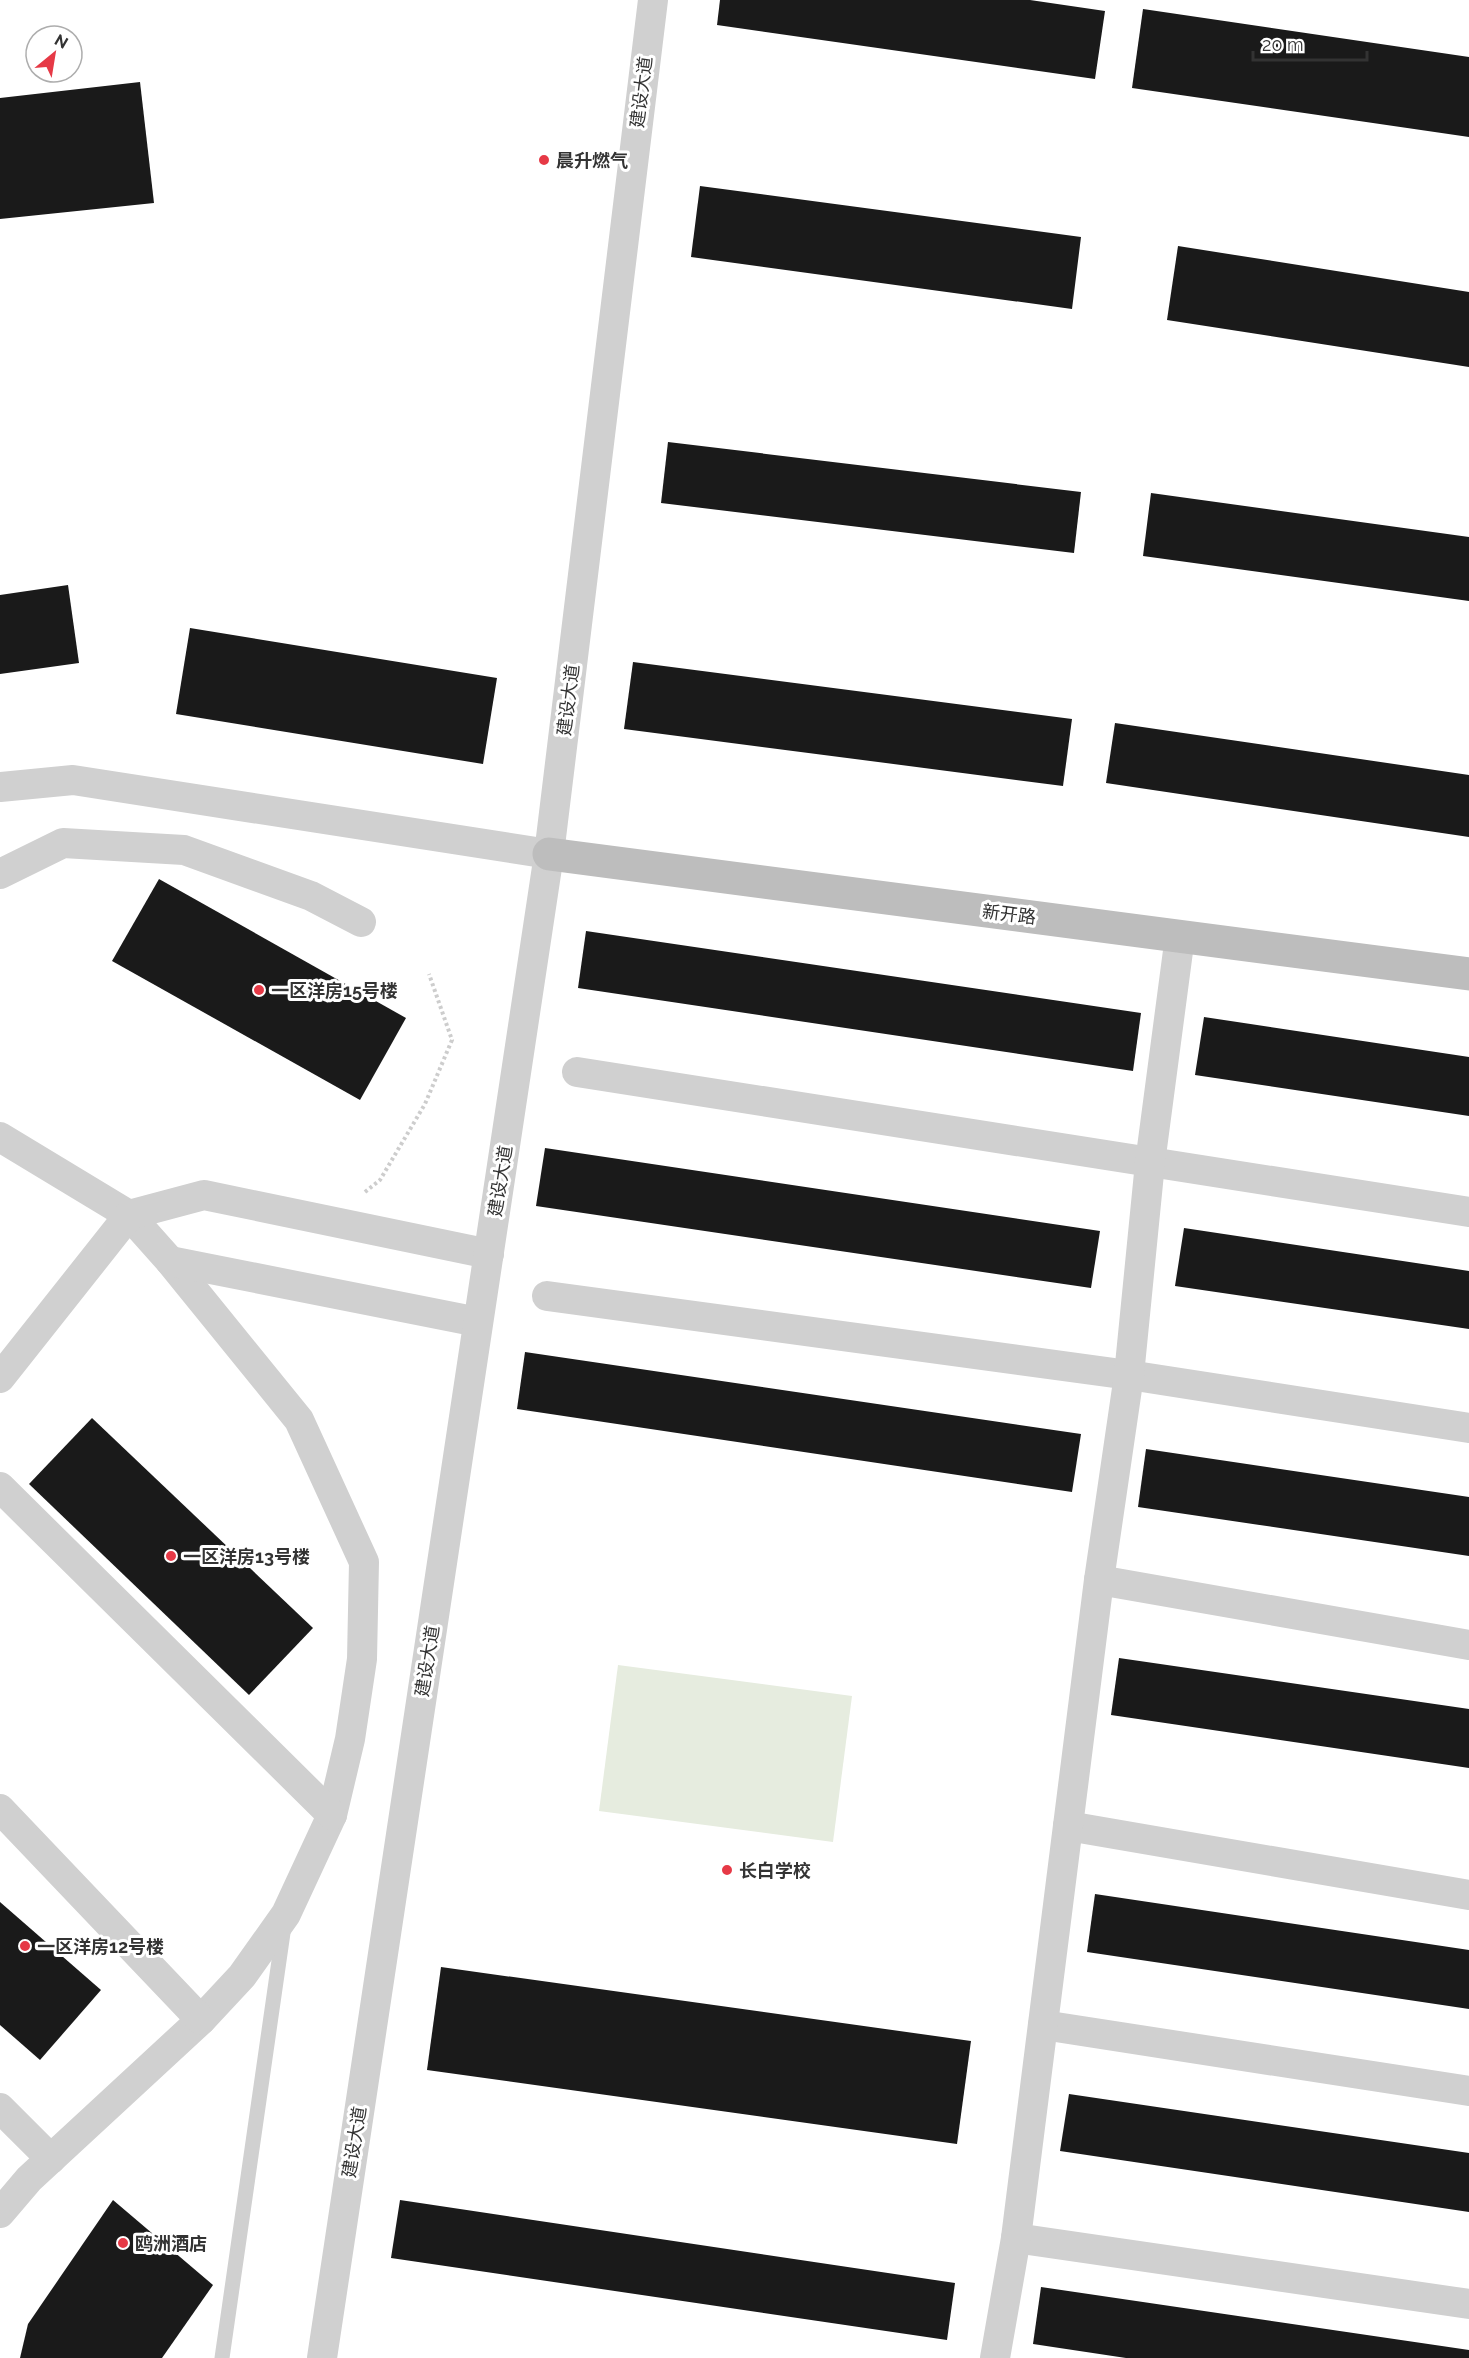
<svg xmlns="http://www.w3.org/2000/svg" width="1469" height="2358" font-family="Raleway,'Noto Sans SC',sans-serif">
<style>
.pitch{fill:#e6ecdf}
.building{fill:#1a1a1a}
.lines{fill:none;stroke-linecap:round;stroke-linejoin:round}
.path{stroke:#cdcdcd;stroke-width:4;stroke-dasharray:3 3;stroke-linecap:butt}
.lane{stroke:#d0d0d0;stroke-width:15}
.street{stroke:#d0d0d0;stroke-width:30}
.secondary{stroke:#bdbdbd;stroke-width:33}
.poi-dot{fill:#e63946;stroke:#fff;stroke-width:2}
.labels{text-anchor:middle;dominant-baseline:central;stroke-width:6;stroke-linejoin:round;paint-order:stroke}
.street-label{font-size:18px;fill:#333;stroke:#fff}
.poi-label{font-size:18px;font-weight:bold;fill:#333;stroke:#fff;text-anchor:start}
</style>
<rect width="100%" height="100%" fill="#fff"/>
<path class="pitch" d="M618 1665 852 1696 833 1842 599 1811Z"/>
<g class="building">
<path d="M720 0H1030L1105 11 1095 79 717 25Z"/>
<path d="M1143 9 1469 57V137L1132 88Z"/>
<path d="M140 82 154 203 0 219V98Z"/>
<path d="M700 186 1081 237 1072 309 691 257Z"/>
<path d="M1178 246 1469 292V367L1167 320Z"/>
<path d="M668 442 1081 492 1074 553 661 503Z"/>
<path d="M1151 493 1469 537V601L1143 556Z"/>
<path d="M68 585 79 663 0 674V595Z"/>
<path d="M190 628 497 678 483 764 176 714Z"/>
<path d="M633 662 1072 719 1063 786 624 729Z"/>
<path d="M1115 723 1469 775V837L1106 783Z"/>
<path d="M159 879 406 1018 360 1100 112 961Z"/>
<path d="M586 931 1141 1013 1133 1071 578 988Z"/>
<path d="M1204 1017 1469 1057V1116L1195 1075Z"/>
<path d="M545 1148 1100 1231 1091 1288 536 1206Z"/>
<path d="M1184 1228 1469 1271V1329L1175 1286Z"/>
<path d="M525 1352 1081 1434 1072 1492 517 1409Z"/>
<path d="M92 1418 313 1628 249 1695 29 1484Z"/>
<path d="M1146 1449 1469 1497V1556L1138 1507Z"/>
<path d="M1119 1658 1469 1709V1768L1111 1715Z"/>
<path d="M1095 1894 1469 1950V2009L1087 1952Z"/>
<path d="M0 1902 101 1990 40 2060 0 2025Z"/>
<path d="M441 1967 971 2041 957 2144 427 2070Z"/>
<path d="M1069 2094 1469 2153V2212L1060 2151Z"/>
<path d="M113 2200 213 2285 162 2358H20L28 2324Z"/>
<path d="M400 2200 955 2283 947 2340 391 2258Z"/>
<path d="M1041 2287 1469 2350V2358H1126L1033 2344Z"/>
</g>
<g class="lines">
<path class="path" d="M365 1192 380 1180 425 1104 452 1040 429 974"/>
<path class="lane" d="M222 2358 284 1926"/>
<g class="street">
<path d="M0 787 73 780 549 854"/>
<path d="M0 874 63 843 184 850 311 896 361 922"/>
<path d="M577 1072 1469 1212"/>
<path d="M0 1137 129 1215 170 1261 299 1420 364 1562 362 1659 350 1739 332 1815 286 1914 242 1976 201 2020 29 2179 0 2213"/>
<path d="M170 1261 478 1322"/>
<path d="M547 1296 1129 1375 1469 1428"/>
<path d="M0 1378 129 1215 204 1195 489 1254"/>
<path d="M0 1487 332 1815"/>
<path d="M1099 1580 1469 1645"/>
<path d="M0 1809 201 2020"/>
<path d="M1068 1826 1469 1895"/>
<path d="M1043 2025 1469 2091"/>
<path d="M0 2108 51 2159"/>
<path d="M1016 2238 1469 2304"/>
<path d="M322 2358 549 854 653 0"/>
<path d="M995 2358 1016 2238 1099 1580 1129 1375 1150 1163 1180 936"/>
</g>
<path class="secondary" d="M549 854 1469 974"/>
</g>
<g class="poi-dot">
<circle cx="544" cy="160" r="6"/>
<circle cx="259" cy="990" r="6"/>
<circle cx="171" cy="1556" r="6"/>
<circle cx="727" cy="1870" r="6"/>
<circle cx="25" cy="1946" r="6"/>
<circle cx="123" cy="2243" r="6"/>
</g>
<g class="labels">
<g class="street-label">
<text transform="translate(641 92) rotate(-83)">建设大道</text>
<text transform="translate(568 700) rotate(-83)">建设大道</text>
<text transform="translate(1009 914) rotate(7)">新开路</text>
<text transform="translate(500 1181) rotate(-81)">建设大道</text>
<text transform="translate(427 1661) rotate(-81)">建设大道</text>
<text transform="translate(354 2142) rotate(-81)">建设大道</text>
</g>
<g class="poi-label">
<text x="556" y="160">晨升燃气</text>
<text x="271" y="990">一区洋房15号楼</text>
<text x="183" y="1556">一区洋房13号楼</text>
<text x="739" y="1870">长白学校</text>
<text x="37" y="1946">一区洋房12号楼</text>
<text x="135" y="2243">鸥洲酒店</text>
</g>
</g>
<g transform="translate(54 54) rotate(30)"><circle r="28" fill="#ffffff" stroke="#adadad" stroke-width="1.5"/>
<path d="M0-4.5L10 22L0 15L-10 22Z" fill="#e63946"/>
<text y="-9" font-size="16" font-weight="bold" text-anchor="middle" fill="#333333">N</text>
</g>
<path d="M1253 51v9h114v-9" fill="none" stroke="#333333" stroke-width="3"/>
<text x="1262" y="51" font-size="18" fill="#333333" stroke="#ffffff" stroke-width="4.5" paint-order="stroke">20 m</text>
</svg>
